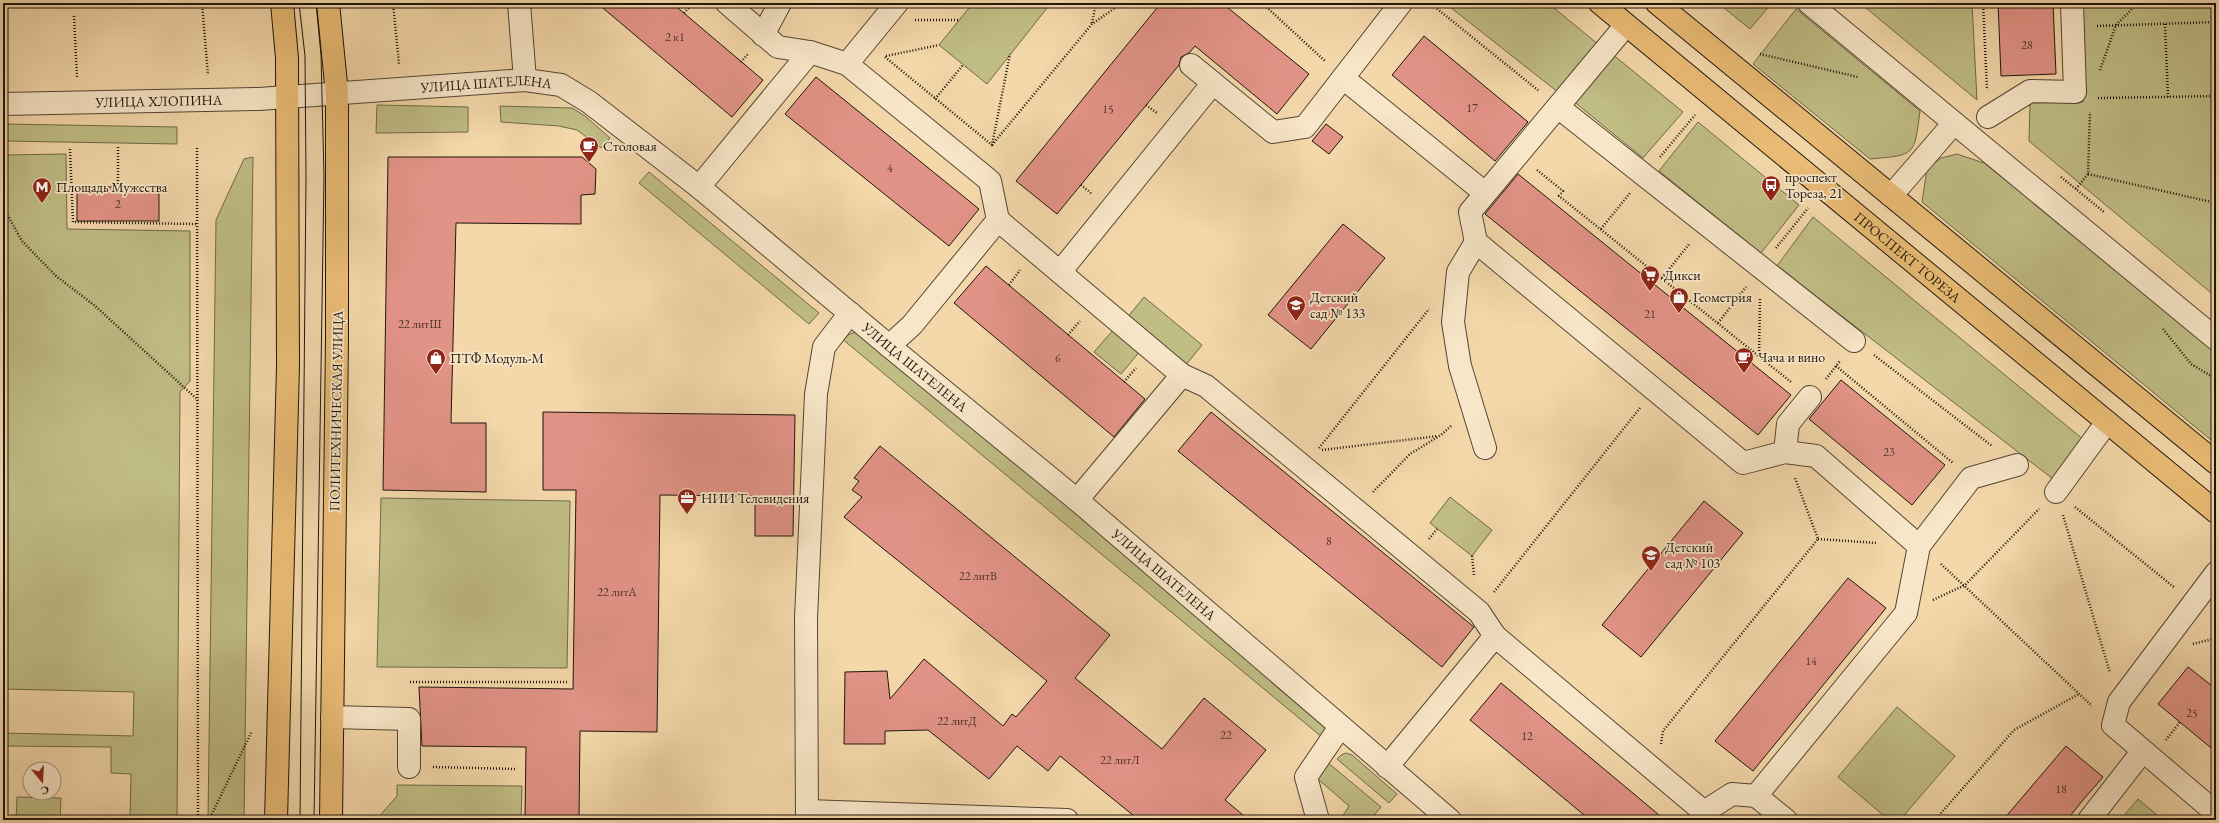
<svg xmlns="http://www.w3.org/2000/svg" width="2219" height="823" font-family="'EB Garamond',serif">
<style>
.green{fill:#c0bd85;stroke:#6e6948}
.building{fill:#e29387;stroke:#1d150c}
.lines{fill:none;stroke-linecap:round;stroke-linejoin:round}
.minor-casing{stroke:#534634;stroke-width:24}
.major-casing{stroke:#1d150c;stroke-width:24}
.path{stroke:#1d150c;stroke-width:2.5;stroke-dasharray:1 2;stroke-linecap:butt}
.minor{stroke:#f8e6c8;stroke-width:22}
.major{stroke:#eabc75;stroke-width:22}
.tram{stroke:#1d150c;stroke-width:1}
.labels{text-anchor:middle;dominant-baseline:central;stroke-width:3.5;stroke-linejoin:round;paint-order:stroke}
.number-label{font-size:12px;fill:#4e342b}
.street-label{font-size:14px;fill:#1d150c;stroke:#f8e6c8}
.poi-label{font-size:14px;fill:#1d150c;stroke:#f8e6c8;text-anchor:start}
</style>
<rect width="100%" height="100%" fill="#f4d8aa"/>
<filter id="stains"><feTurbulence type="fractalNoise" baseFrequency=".005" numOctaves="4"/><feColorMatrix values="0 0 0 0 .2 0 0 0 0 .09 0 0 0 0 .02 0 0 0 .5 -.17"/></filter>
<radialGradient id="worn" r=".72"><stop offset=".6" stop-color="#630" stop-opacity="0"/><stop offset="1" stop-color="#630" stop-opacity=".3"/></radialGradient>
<g class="green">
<path d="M973 3H1051L987 84 939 45Z"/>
<path d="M1445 3H1548L1599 45 1559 93Z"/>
<path d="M1718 3H1772L1750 29Z"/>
<path d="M1860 3H1972L1977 100Z"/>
<path d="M2081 3H2216V297L2029 141 2030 103 2083 102Z"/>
<path d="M1796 9 1920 111C1914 156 1916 155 1870 159L1753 64Z"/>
<path d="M1611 53 1683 112 1643 158 1572 100Z"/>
<path d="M377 105 468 107V132L376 133Z"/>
<path d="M500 106 572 108 585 116 610 138 601 148 577 130 559 126 501 122Z"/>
<path d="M1698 122 1799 205 1761 253 1659 171Z"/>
<path d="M3 124 177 127V144L3 141Z"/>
<path d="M66 154 67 229 190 231V381L180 392 177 820H130L131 774 111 773V747L3 746V733L133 736 134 692 3 689V155Z"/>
<path d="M1957 154 1984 163 2216 348V444L1922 202 1927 169 1941 158Z"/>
<path d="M253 157 244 820H208L216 220 244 159Z"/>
<path d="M649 172 819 313 809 324 639 183Z"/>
<path d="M1813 217 2084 440 2053 479 1777 266Z"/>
<path d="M1144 297 1202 345 1185 366 1127 318Z"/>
<path d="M1115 328 1141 350 1121 374 1094 352Z"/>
<path d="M855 332 864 335 1322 720 1327 729 1323 738 841 338Z"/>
<path d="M1450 497 1492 530 1472 556 1430 523Z"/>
<path d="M381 498 570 501 567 668 377 667Z"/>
<path d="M1897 707 1955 756 1900 820H1889L1838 777Z"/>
<path d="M1346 753 1352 755 1397 794 1389 803 1337 759 1341 755Z"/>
<path d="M1326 761 1381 807 1370 820H1340L1349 806 1318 779 1317 772Z"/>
<path d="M397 785 522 786 521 820H376L397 796Z"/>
<path d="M17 797 61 798 60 820H16Z"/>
<path d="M2138 799 2163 820H2120Z"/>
</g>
<g class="building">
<path d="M597 3H672L763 80 732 117Z"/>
<path d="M1161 3H1222L1309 74 1277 114 1195 46 1189 53 1181 57 1179 65 1057 214 1016 181Z"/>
<path d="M1998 3H2053L2056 74 2001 76Z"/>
<path d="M1424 36 1528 122 1495 161 1392 75Z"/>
<path d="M816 77 979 209 949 246 785 114Z"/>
<path d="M1326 124 1343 137 1329 154 1312 141Z"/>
<path d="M388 157H582L596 169 595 194 581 195V224L456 223 451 423H486V492L383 490Z"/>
<path d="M1518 174 1791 395 1758 435 1485 214Z"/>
<rect x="77" y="187" width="82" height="34"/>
<path d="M1343 224 1385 258 1311 349 1268 315Z"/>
<path d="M986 266 1145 399 1114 437 954 303Z"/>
<path d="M1841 380 1945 465 1912 505 1809 419Z"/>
<path d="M543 412 795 415 793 536H755V496L660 495 657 732 580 731 579 820H525L526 747 422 746 419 687 573 689 576 490H543Z"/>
<path d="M1211 412 1474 627 1442 667 1178 451Z"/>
<path d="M880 446 1110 635 1075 678 1162 749 1204 698 1266 750 1225 800 1249 820H1139L1060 756 1048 771 1017 746 989 779 928 730 885 731V744H844L845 672 887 671 890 699 924 659 1003 726 1012 714 1016 717 1047 681 844 517 862 497 852 490 859 481 854 478Z"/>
<path d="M1704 501 1743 533 1641 657 1602 625Z"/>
<path d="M1848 578 1886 608 1753 771 1715 741Z"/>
<path d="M2188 667 2216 689V752L2158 704Z"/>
<path d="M1501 683 1640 799 1665 820H1590L1470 720Z"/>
<path d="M2066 746 2103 777 2083 800 2067 820H2003Z"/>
</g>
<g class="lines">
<defs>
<g id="minor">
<path d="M519 3 525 80"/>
<path d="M727 3 778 47 810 52 847 64 990 181 998 220 1182 375 1077 500"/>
<path d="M1809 3 2216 339"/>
<path d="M1626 25 1470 212 1476 242 1743 463 1785 452 1816 456 1919 546"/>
<path d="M763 35 780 3"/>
<path d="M847 64 897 3"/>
<path d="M1191 65 1273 132 1305 127 1401 3"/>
<path d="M1343 78 1485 193"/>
<path id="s1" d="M3 104 259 99 525 80 561 85 589 102 699 187 889 346 1077 500 1450 820"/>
<path d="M1558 107 1854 341"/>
<path d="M1988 117 2030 91 2075 92 2072 3"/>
<path d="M699 187 810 52"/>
<path d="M1891 196 1954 123"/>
<path d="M1476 242 1458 272 1453 322 1460 366 1485 448"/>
<path d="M1060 272 1213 83"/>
<path d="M889 346 912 325 998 220"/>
<path d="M1182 375 1206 386 1479 612 1495 636"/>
<path d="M1785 452 1788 424 1810 397"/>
<path d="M2056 492 2107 422"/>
<path d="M2216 573 2119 702 2113 725 2216 813"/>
<path d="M332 717 409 719V767"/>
<path d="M1387 767 1495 636 1704 812 1732 794 1756 796 1786 820"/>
<path d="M1756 796 1906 613 1919 546 1971 478 2017 465"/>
<path d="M807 811 1067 820"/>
<path d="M807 820 806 618 816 394 824 347 850 313"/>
<path d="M1318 820 1306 777 1340 727"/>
<path d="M2089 820 2142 752"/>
</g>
<g id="major">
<path d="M328 3 337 94V339L331 820"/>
<path id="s2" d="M1600 3 2216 512"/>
<path d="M1657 3 2216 463"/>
<path d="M276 820 288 366 287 58 282 3"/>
</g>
</defs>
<use href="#minor" class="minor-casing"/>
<use href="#major" class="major-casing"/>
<g class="path">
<path d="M202 3 208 75"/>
<path d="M393 3 399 64"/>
<path d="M1262 3 1325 61"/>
<path d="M1430 3 1539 91"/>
<path d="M1983 3 1987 90"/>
<path d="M684 13 693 3"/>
<path d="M74 16 77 78"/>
<path d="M915 20H959"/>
<path d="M1092 23 1096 3"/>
<path d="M2165 24 2168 97"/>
<path d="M2097 26 2216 22"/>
<path d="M1760 54 1858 77"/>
<path d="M886 56 939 45"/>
<path d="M885 57 992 145 1010 54"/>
<path d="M741 62 748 54"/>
<path d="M2100 70 2116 25 2138 3"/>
<path d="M2098 98 2216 96"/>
<path d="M935 99 963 65"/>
<path d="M1146 105 1157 113"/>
<path d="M992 145 1092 24 1122 3"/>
<path d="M118 147V187"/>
<path d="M197 148 198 820"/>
<path d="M70 149 73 222 197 224"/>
<path d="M1660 157 1695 115"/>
<path d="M1537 170 1563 191 1559 196 1791 382"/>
<path d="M2088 174 2216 203"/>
<path d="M2061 177 2104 212"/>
<path d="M1081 185 1092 194"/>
<path d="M2076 189 2088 174 2090 112"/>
<path d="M3 207 22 241 56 276 94 305 198 400"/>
<path d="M1601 229 1630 193"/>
<path d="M1776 248 1808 208"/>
<path d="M1662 278 1690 243"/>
<path d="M1009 285 1020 270"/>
<path d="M1718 323 1746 287"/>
<path d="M2163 329 2191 364 2216 379"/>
<path d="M1068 335 1080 321"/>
<path d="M1874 355 1992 446"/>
<path d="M1759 357 1760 297"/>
<path d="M1836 366 1953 463"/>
<path d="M1826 379 1840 361"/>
<path d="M1124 382 1136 368"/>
<path d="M1319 448 1429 309"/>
<path d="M1322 450 1438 436"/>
<path d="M1373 492 1410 454 1441 435 1452 425"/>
<path d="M2075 507 2175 588"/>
<path d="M2063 515 2110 673"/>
<path d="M1429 539 1437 529"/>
<path d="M1818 539 1877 543"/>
<path d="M1472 556 1474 575"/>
<path d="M1941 564 2092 706"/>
<path d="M1494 592 1640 408"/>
<path d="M1933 600 1965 585 2039 509"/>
<path d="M2193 644 2216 638"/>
<path d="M410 682H568"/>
<path d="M2166 740 2180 722"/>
<path d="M1661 744 1663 731 1818 539 1795 478"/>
<path d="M433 767 516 769"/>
<path d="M209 820 252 731"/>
<path d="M1935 820 2014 730 2079 694"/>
</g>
<use href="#minor" class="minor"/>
<use href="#major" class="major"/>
<g class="tram">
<path d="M299 3 305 56 306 177 300 820"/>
<path d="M314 820 324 177 321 55 316 3"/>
</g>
</g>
<defs>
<symbol id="cafe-pin" viewBox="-11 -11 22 30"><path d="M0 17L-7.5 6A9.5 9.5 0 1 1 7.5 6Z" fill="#8f2418" stroke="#f8e6c8"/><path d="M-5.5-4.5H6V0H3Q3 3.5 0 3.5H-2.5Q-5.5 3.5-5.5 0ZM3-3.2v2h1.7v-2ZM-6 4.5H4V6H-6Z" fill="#fff"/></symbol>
<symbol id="bus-pin" viewBox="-11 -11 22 30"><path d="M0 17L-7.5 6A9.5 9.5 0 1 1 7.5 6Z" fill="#8f2418" stroke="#f8e6c8"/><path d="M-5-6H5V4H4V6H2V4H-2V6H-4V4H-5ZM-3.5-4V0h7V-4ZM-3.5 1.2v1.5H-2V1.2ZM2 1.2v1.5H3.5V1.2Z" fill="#fff"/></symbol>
<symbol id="metro-pin" viewBox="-11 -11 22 30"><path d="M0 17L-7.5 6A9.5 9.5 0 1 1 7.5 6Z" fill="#8f2418" stroke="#f8e6c8"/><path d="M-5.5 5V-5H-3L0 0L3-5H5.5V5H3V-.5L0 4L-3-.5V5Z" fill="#fff"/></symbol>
<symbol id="supermarket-pin" viewBox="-11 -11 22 30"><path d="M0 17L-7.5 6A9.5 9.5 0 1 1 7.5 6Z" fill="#8f2418" stroke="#f8e6c8"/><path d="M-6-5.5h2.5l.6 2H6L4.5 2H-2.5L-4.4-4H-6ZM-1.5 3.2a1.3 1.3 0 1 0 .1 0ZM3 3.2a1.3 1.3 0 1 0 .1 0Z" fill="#fff"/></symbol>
<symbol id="shop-pin" viewBox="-11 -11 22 30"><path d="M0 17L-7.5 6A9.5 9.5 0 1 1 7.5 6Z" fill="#8f2418" stroke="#f8e6c8"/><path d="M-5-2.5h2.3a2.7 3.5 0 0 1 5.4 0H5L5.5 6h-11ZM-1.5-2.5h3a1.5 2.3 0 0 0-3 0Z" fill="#fff"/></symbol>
<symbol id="school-pin" viewBox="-11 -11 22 30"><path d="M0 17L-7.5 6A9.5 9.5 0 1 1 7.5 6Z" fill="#8f2418" stroke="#f8e6c8"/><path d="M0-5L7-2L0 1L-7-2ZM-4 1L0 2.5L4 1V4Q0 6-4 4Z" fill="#fff"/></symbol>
<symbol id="office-pin" viewBox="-11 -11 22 30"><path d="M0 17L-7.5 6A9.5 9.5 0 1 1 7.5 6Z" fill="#8f2418" stroke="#f8e6c8"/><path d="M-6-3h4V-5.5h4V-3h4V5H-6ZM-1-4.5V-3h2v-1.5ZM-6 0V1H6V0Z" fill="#fff"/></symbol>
</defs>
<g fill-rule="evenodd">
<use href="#cafe-pin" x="578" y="135" width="22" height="30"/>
<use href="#bus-pin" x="1760" y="174" width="22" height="30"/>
<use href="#metro-pin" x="31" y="176" width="22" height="30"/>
<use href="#supermarket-pin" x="1639" y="264" width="22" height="30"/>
<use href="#shop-pin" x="1668" y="286" width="22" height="30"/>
<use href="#school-pin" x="1285" y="294" width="22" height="30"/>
<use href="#cafe-pin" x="1733" y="346" width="22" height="30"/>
<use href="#shop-pin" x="425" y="347" width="22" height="30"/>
<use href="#office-pin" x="676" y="487" width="22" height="30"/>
<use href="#school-pin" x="1640" y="544" width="22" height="30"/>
</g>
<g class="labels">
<g class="number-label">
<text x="675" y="37">2 к1</text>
<text x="2027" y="45">28</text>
<text x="1472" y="108">17</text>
<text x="1108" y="109">15</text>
<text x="890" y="168">4</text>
<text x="118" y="204">2</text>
<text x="1650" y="314">21</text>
<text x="420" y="324">22 литШ</text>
<text x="1058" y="358">6</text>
<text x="1889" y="452">23</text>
<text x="1329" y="541">8</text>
<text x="978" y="576">22 литВ</text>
<text x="617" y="592">22 литА</text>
<text x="1811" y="661">14</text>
<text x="2192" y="713">25</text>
<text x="957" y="721">22 литД</text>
<text x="1226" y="735">22</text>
<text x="1527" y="736">12</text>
<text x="1120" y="760">22 литЛ</text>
<text x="2061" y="789">18</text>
</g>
<g class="street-label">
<text stroke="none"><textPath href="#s1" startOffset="484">УЛИЦА ШАТЕЛЕНА</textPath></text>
<text stroke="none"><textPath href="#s1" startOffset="156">УЛИЦА ХЛОПИНА</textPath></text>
<text stroke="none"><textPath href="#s2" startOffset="399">ПРОСПЕКТ ТОРЕЗА</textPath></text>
<text stroke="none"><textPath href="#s1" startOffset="1012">УЛИЦА ШАТЕЛЕНА</textPath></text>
<text transform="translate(336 411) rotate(-89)">ПОЛИТЕХНИЧЕСКАЯ УЛИЦА</text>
<text stroke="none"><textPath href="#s1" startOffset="1336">УЛИЦА ШАТЕЛЕНА</textPath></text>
</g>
<g class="poi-label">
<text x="603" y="146">Столовая</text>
<text x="1785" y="177">проспект<tspan x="1785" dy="16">Тореза, 21</tspan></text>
<text x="56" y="187">Площадь Мужества</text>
<text x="1664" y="275">Дикси</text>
<text x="1310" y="297">Детский<tspan x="1310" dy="16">сад № 133</tspan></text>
<text x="1693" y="297">Геометрия</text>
<text x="1758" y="357">Чача и вино</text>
<text x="450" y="358">ПТФ Модуль-М</text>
<text x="701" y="498">НИИ Телевидения</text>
<text x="1665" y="547">Детский<tspan x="1665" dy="16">сад № 103</tspan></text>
</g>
</g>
<rect width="2219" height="823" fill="none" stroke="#f4d8aa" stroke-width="16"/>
<rect x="4" y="4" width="2211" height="815" fill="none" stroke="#1d150c" stroke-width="2"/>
<rect x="8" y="8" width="2203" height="807" fill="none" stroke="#1d150c"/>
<g transform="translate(42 781) rotate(162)"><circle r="19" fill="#f8e6c8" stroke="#a0927d"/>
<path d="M0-3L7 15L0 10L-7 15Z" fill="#8f2418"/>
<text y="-6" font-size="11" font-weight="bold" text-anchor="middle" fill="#1d150c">С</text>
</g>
<rect width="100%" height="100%" filter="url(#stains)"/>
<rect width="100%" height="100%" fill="url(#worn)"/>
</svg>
